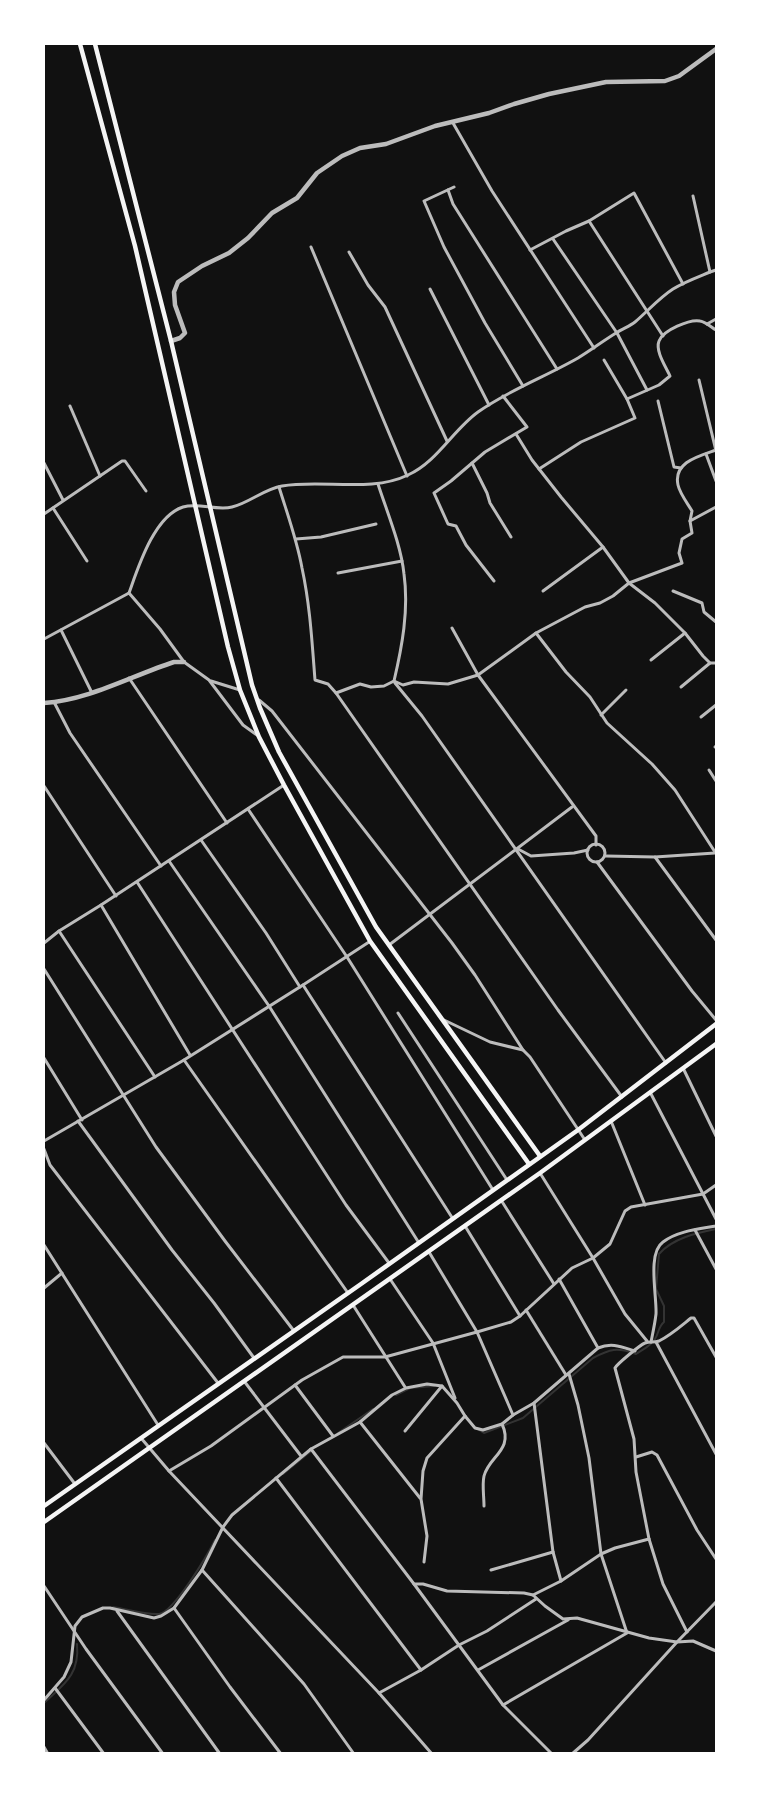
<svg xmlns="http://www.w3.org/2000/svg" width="760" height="1797" font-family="'Alegreya Sans',sans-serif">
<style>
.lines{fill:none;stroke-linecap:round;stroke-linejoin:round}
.stream{stroke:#333;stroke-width:2}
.minor{stroke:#bcbcbc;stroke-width:3}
.tertiary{stroke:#bcbcbc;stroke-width:4.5}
.secondary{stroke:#f5f5f5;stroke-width:4.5}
</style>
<rect width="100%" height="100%" fill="#111"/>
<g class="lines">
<g class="stream">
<path d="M396 1395 410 1388 434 1386"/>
<path d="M476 1428 484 1433 523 1418 593 1358C610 1349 617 1347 636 1354 642 1350 651 1346 655 1339 659 1333 658 1327 664 1322V1306L656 1289 659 1254C673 1238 697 1233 716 1229"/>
<path d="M338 1433 373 1409"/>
<path d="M283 1474 311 1451"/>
<path d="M113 1607C127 1609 145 1615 159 1614 174 1612 208 1554 215 1540"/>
<path d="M44 1703C63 1685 80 1675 77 1644"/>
</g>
<g class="minor">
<path d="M453 123 492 191 594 348"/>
<path d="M454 187 424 201 444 247 485 323 523 386"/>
<path d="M448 190 453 204 557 369"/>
<path d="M693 196 710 272"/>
<path d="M589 221 663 336"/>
<path d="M553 239 617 333 647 390"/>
<path d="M311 247 407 476"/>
<path d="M530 250 566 231 589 221 634 193 683 284"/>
<path d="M349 252 368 285 385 307 447 441"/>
<path d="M430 289 489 405"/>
<path d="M707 324 716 319"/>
<path d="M699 380 716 451"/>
<path d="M627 399 659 385 670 376C666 367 655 351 659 341 663 330 690 319 700 321 706 322 711 327 716 330"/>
<path d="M658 401 674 467 681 468"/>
<path d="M70 406 100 476"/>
<path d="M516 434 532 460 561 497 603 547 629 583 655 603 685 633 703 656 710 663H716"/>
<path d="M706 454 716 481"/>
<path d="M44 463 63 500"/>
<path d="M472 463 487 493 490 503 511 537"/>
<path d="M539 469 581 442 635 418 627 399 604 360"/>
<path d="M378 484C387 512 401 545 404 574 409 610 402 647 394 681"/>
<path d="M279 487C287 513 297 540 302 568 310 605 312 642 315 680L328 684 336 693 558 1010 622 1097"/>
<path d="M53 508 87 561"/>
<path d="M44 514 122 461H125L146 491"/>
<path d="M690 521 716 507"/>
<path d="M296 539 321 537 376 524"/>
<path d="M338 573 402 561"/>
<path d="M494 581 466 545 456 526 448 524 434 493 451 481 485 452 527 427 503 396"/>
<path d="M543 591 603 547"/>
<path d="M673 591 702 603 704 612 716 622"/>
<path d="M129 593 160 629 184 662 209 680 243 725 257 735"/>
<path d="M452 628 478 675 596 836V845"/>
<path d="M61 630 92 693"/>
<path d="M536 633 566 672 590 697 607 723 652 764 675 790 715 852"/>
<path d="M44 639 129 593C138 568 154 516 183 507 198 502 216 511 232 507 249 503 264 489 282 486 322 479 371 493 408 475 437 462 453 430 478 412 509 390 545 377 578 358 591 350 603 341 616 333 622 329 630 326 635 322 648 311 659 298 673 289 684 282 698 277 710 272L716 270"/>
<path d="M651 660 685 633"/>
<path d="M129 678 227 823"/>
<path d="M211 681 240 690"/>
<path d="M395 683 422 716 666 1063"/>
<path d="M681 687 710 663"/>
<path d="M336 693 360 684 371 687 384 686 394 681 403 685 414 682 448 684 478 675 536 633 585 607 600 603 613 596 629 583 682 563 679 553 682 539 692 533 690 521 692 511C688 504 680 494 678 485 673 462 699 456 716 450"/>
<path d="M259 700 272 711 452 943 475 975 523 1050"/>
<path d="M54 702 70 733 161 866"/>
<path d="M601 715 626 690"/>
<path d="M701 717 716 705"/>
<path d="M715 747 716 746"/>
<path d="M709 770 716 781"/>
<path d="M44 786 116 896"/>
<path d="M248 809 347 957 493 1190"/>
<path d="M201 840 266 933 300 987"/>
<circle cx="596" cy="853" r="9"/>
<path d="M518 849 531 856 574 853 588 850"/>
<path d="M606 856 655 857 715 853"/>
<path d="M655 857 716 940"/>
<path d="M169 861 269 1006 419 1243"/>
<path d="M597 862 692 991 716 1020"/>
<path d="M137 882 346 1205 389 1263"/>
<path d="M101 905 190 1055"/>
<path d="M59 931 155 1077"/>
<path d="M44 943 59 931 101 905 284 785"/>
<path d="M389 945 572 807"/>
<path d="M44 969 156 1147 225 1241 294 1331"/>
<path d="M303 985 453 1219"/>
<path d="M398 1013 507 1180"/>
<path d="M444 1020 490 1042 523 1050 530 1057 585 1140"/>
<path d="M44 1058 82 1120"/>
<path d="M184 1060 348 1293"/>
<path d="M683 1068 716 1136"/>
<path d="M650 1092 716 1219"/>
<path d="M78 1121 172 1250 214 1303 254 1358"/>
<path d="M611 1121 645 1205"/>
<path d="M44 1141 184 1060 303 985 369 942"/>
<path d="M44 1149 50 1165 218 1383"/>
<path d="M540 1173 593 1258 625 1314 647 1341"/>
<path d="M501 1200 554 1284"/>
<path d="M465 1226 520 1316"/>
<path d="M695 1230 716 1269"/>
<path d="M44 1245 158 1425"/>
<path d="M429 1252 477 1332 513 1415"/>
<path d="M390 1279 433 1343 455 1398"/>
<path d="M559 1279 598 1348"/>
<path d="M44 1288 62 1273"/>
<path d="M353 1305 405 1387"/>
<path d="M526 1310 566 1375"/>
<path d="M651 1342C653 1332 655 1323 656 1314 657 1296 647 1253 663 1242 677 1231 699 1229 716 1226"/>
<path d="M656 1342 716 1454"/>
<path d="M244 1381 301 1456"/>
<path d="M295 1385 333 1436"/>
<path d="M534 1403 553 1552 561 1581"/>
<path d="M360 1422 420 1498"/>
<path d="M405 1431 442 1386"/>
<path d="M141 1438 169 1471 379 1693 432 1754"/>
<path d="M44 1443 75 1484"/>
<path d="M311 1449 414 1584H423L447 1591 524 1593 533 1595 561 1581 601 1554 615 1548 649 1539"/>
<path d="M636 1457 652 1452 657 1455 697 1530 716 1559"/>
<path d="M169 1471 211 1446 302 1380 343 1357H385L477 1332 511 1322 520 1316 572 1268 593 1258 610 1244 625 1211 631 1207 703 1194 716 1185"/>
<path d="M276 1478 421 1670"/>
<path d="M484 1506C484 1496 482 1485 484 1476 489 1456 514 1450 502 1424"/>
<path d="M424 1562 427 1536 421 1499 423 1471 427 1458 465 1416"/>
<path d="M202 1570 304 1684 354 1754"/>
<path d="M491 1570 553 1552"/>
<path d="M414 1584 503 1705 552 1754"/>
<path d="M44 1586 86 1649 163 1754"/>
<path d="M533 1595 545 1606 563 1619 577 1618 649 1638 677 1642 693 1641 716 1651"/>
<path d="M174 1608 230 1687 281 1754"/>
<path d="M117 1611 220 1754"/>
<path d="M687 1632 663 1584 649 1539 636 1472 634 1439 615 1368C617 1364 640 1345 645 1343 650 1341 654 1343 659 1341 671 1335 681 1326 691 1318H694L716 1357"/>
<path d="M478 1670 568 1620"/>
<path d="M55 1688 104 1754"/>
<path d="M379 1693 421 1670 459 1645 487 1631 536 1599"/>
<path d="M44 1700 64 1677 71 1662 75 1626 82 1617 103 1608H110L154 1618 161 1616 174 1608 202 1570 223 1527 232 1515 311 1449 360 1422 392 1395 406 1388 427 1384 442 1386 457 1403 465 1416 475 1428 483 1430 502 1424 513 1415 534 1403 598 1348C612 1342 622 1347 635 1351"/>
<path d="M503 1705 627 1633 601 1554 589 1458 578 1405 569 1374"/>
<path d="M44 1747 48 1754"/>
<path d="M572 1754 588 1740 677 1642 716 1602"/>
</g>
<g class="tertiary">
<path d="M171 341 180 338 185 333 175 305 174 292 178 282 202 266 229 253 248 238 272 213 297 198 317 173 342 156 360 148 386 144 435 126 489 113 514 104 549 94 606 82 665 81 679 76 716 49"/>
<path d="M44 703C89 700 131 676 174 662H184"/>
</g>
<g class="secondary">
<path d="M80 44 135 246 228 647 240 690 259 737 284 785 370 941 529 1164"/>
<path d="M95 44 171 341 252 685 260 708 279 752 376 927 540 1156"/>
<path d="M44 1506 361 1284 578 1130 716 1024"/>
<path d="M44 1522 540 1173 716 1044"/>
</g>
</g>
<rect width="760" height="1797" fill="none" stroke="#ffffff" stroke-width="90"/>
</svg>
